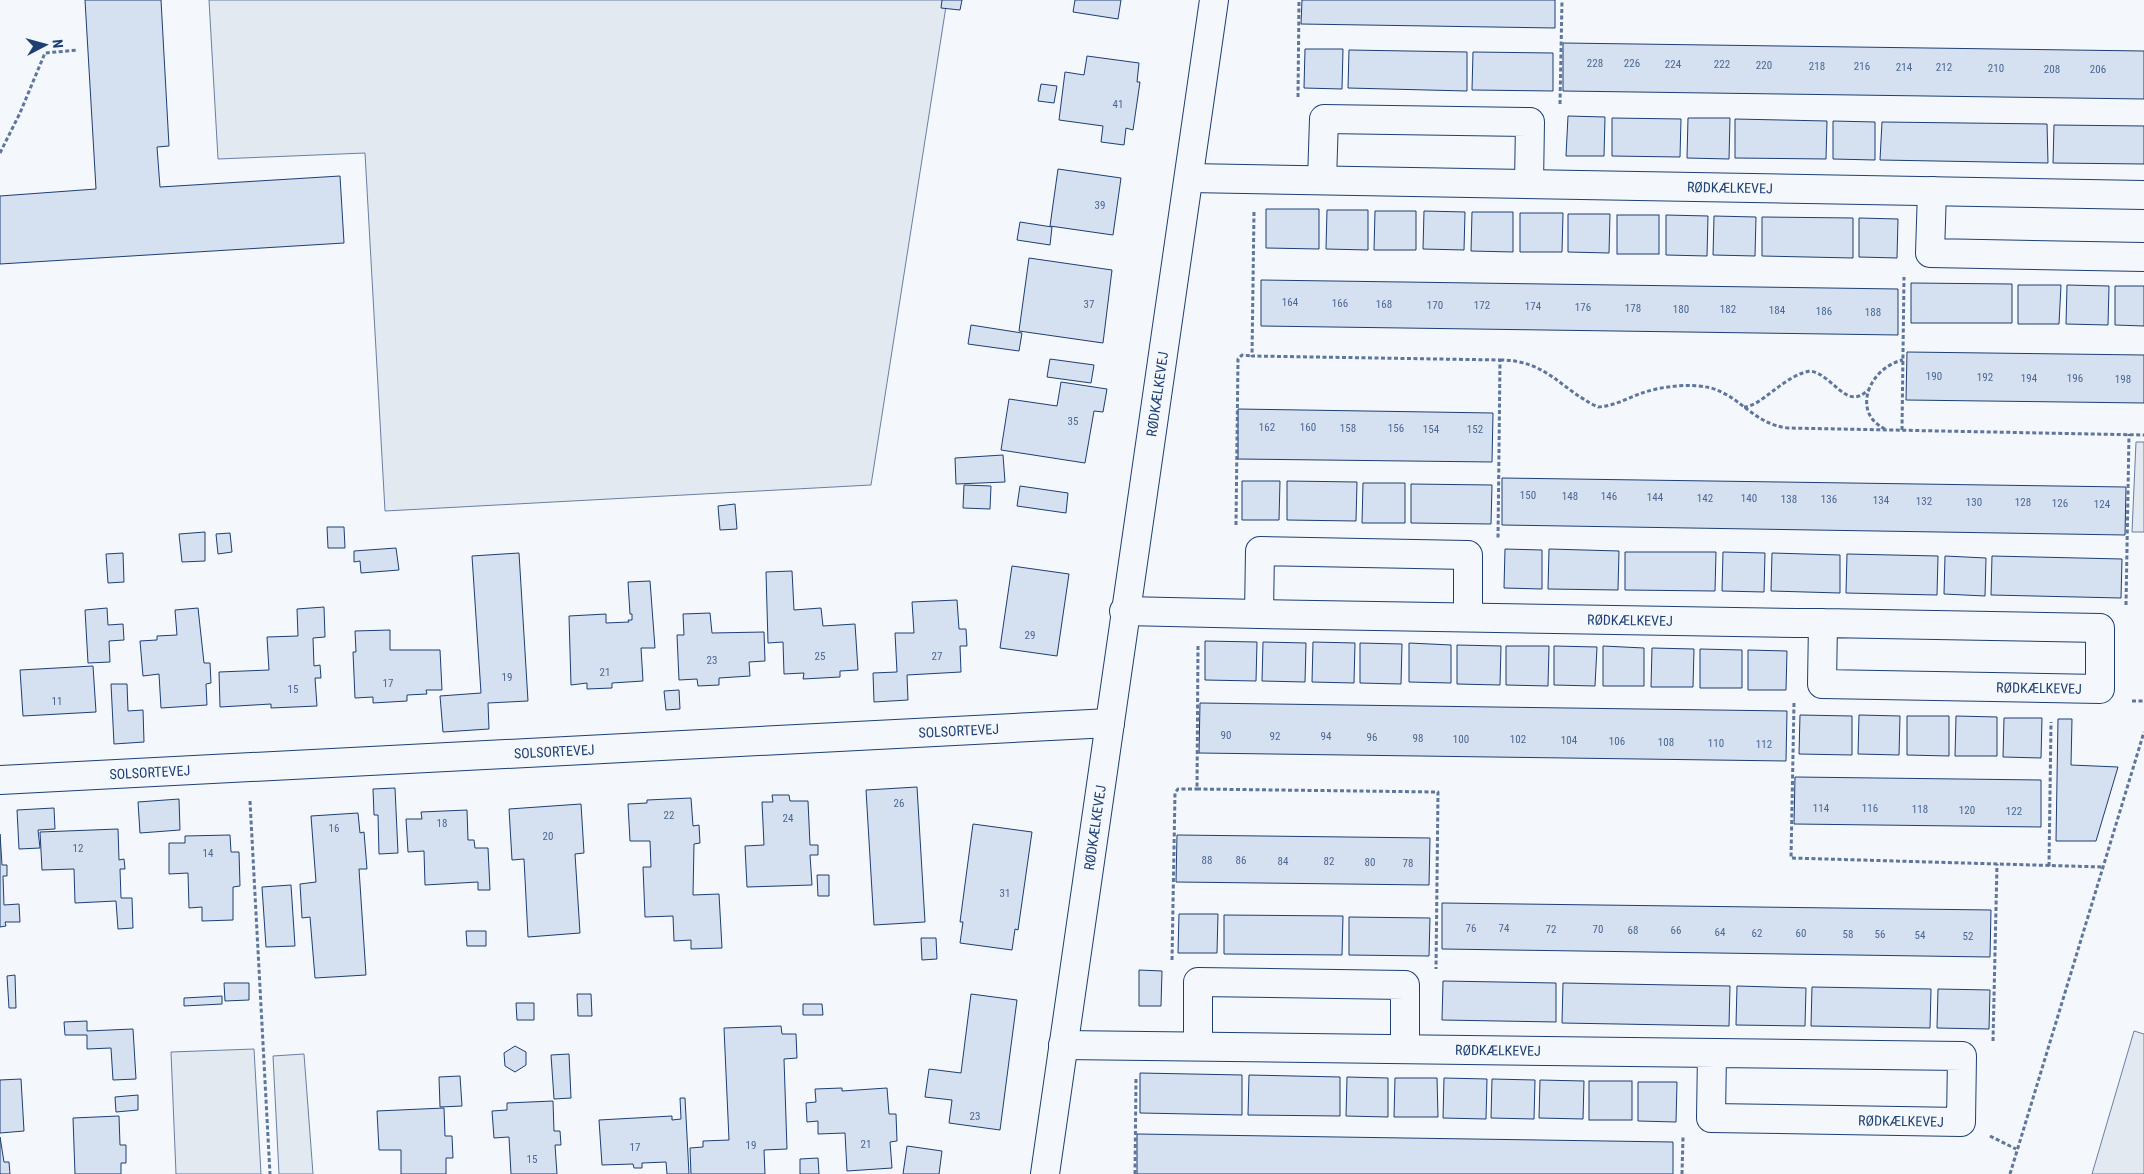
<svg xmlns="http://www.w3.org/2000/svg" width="2144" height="1174" font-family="'Roboto Condensed',sans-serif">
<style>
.green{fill:#e3e9f0;stroke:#687fa3}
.building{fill:#d5e0f0;stroke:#1d3f73}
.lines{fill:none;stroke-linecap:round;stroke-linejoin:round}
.minor-casing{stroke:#1d3f73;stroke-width:30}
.path{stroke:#5e769c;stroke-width:3;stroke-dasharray:4 2.5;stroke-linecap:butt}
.minor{stroke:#f4f7fb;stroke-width:28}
.labels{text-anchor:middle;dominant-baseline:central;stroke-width:4;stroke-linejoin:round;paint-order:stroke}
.number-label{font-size:11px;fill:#4b6792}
.street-label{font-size:14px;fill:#1d3f73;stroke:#f4f7fb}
</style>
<rect width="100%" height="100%" fill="#f4f7fb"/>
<g class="green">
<path d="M209 0H947L871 485 385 511 365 153 218 159Z"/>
<path d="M2136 442H2144V532H2132Z"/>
<path d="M2134 1031 2144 1034V1174H2092Z"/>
<path d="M254 1049 261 1174H176L171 1052Z"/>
<path d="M304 1054 313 1174H279L273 1056Z"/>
</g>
<g class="building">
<path d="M85 0H161L169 146 157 147 160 187 340 176 344 243 0 264V196L96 189Z"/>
<path d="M942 0H962L960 10 941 8Z"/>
<path d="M1075 0H1121L1118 19 1073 12Z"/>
<path d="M1302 0H1555V28L1301 24Z"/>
<path d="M1563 43 2144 51V99L1563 91Z"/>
<path d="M1305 49H1343L1342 89 1304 88Z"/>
<path d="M1349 50 1467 52V91L1348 88Z"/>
<path d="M1473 52 1553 53V91L1472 90Z"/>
<path d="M1087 56 1139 63 1137 82H1140L1133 130 1126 128 1124 145 1101 142 1103 126 1059 120 1065 72 1084 75Z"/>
<path d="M1041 84 1057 86 1054 103 1038 101Z"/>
<path d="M1568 116 1605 117 1604 156H1566Z"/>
<path d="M1612 118 1681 119 1680 157 1612 156Z"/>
<path d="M1688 118H1730L1729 159 1687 158Z"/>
<path d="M1735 119 1827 121 1826 159 1735 158Z"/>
<path d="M1833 121 1875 122V160L1833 159Z"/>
<path d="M1882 122 2047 124 2048 163 1880 160Z"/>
<path d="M2054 125 2144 126V164L2053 163Z"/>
<path d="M1058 169 1121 178 1113 235 1050 226Z"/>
<path d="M1266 209H1319V249L1266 248Z"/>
<path d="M1327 210H1368V250L1326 249Z"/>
<path d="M1375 211H1416V250H1374Z"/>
<path d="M1424 211 1465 212 1464 250 1423 249Z"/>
<path d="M1472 212H1513V252L1471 251Z"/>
<path d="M1520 213H1563L1562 252H1520Z"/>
<path d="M1568 214H1610L1609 253 1568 252Z"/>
<rect x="1617" y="215" width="42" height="39"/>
<path d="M1666 215 1708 216 1707 256 1666 255Z"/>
<path d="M1714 216 1756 217 1755 256 1713 255Z"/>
<path d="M1762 217 1853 218V258L1762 256Z"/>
<path d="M1859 218 1898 219 1897 258 1859 257Z"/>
<path d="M1020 222 1052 227 1050 245 1017 240Z"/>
<path d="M1029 258 1112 270 1103 343 1019 331Z"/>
<path d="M1261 280 1898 289V335L1261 326Z"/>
<path d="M1911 283 2012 284V323H1911Z"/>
<path d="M2018 285H2061L2059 324H2018Z"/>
<path d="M2067 285 2109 286 2108 325 2066 324Z"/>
<path d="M2115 286H2144V326L2115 325Z"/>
<path d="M971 325 1022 333 1019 351 968 344Z"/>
<path d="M1907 352 2144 355V403L1906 400Z"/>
<path d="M1050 359 1094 365 1091 383 1047 377Z"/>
<path d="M1061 382 1107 389 1103 412 1094 411 1085 463 1001 450 1009 399 1057 406Z"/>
<path d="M1238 409 1493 413 1492 462 1238 459Z"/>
<path d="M1003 455 1005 482 956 484 955 458Z"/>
<path d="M1502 478 2126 487 2125 535 1502 525Z"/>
<path d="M1242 481H1280L1279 520H1242Z"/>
<path d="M1287 481 1357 482 1356 521 1287 520Z"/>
<path d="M1363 483H1405V523H1362Z"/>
<path d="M1411 484 1492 485 1491 524 1411 523Z"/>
<path d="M964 485 991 486 990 509 963 508Z"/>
<path d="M1020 486 1068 493 1066 513 1017 506Z"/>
<path d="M735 504 737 529 720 530 718 506Z"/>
<path d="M327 527H344L345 548H328Z"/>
<path d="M205 532V561L182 562 179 534Z"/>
<path d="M230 533 232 552 218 554 216 534Z"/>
<path d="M396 548 399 570 361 573 360 561 354 562V551Z"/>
<path d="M1505 549 1542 550V589L1504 588Z"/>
<path d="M1549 549 1619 551 1618 590 1548 589Z"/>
<path d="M1625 552H1716L1715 591 1625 590Z"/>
<path d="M1723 552 1765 553 1764 592 1722 591Z"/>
<path d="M123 553 124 582 108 583 106 554Z"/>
<path d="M519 553 528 701 488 703 489 729 443 732 440 696 481 693 472 556Z"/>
<path d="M1772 553 1840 555V593L1771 591Z"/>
<path d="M1847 554 1938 556 1937 595 1846 593Z"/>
<path d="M1945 556 1986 558 1985 596 1944 594Z"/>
<path d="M1992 556 2122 559 2121 598 1991 595Z"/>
<path d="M1012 566 1069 574 1057 656 1000 648Z"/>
<path d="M792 571 794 610 821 608 823 626 855 624 858 670 840 671V677L803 679 804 673 784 674 783 642 768 643 766 572Z"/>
<path d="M650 581 655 648H641L643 681 612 683V688L587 689V683L571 685 569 616 606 614V623L629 622 628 620H632V614H630L628 582Z"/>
<path d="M957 600 959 629H966L967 646H960L961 672 907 675 908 700 874 702 873 673 897 672 895 633H914L912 602Z"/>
<path d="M324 607 325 637 313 638 314 666 320 665 321 678H315L317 706 271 708V704L220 707 219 672 269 670 267 637 298 636 297 609Z"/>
<path d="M107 608 108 625 123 624 124 640 109 641 110 662 88 663 85 610Z"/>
<path d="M198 608 204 663H210L211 683 206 684 207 705 161 708 159 674 143 676 140 641 157 640V636L177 635 175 610Z"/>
<path d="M710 613 712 633 764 632 765 661 749 662 750 676 719 678V685L698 686 697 679 679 680 677 635H684L683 614Z"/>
<path d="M390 630V650H440L442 690H426L427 694 407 695V701L373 703V697L355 698 353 652H356L355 631Z"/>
<path d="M1205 641 1257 642 1256 681 1205 680Z"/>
<path d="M1263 642 1306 643 1305 682 1262 681Z"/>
<path d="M1313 642 1355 643 1354 683 1312 682Z"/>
<path d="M1360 643 1402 644 1401 684 1360 683Z"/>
<path d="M1409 643 1451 645V683L1409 682Z"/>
<path d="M1457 645 1501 646 1500 685 1457 684Z"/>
<path d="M1506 646H1549L1548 686 1506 685Z"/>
<path d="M1554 646 1597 647 1595 686 1554 685Z"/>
<path d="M1603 646 1644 648V686H1603Z"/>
<path d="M1652 648 1694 649 1693 687H1651Z"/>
<path d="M1700 649 1742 650V688H1700Z"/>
<path d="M1748 650 1787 651 1786 690H1748Z"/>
<path d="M93 666 96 712 23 716 20 670Z"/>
<path d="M111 684H127L128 711 143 710 144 742 114 744Z"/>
<path d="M679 690 680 709 666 710 664 691Z"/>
<path d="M1200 703 1787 711 1786 761 1199 753Z"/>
<path d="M1800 715 1852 716V755L1799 754Z"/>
<path d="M1859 715 1900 716 1899 755 1858 754Z"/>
<path d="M1907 716H1949V756L1907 755Z"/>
<path d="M1956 716 1997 717V756H1955Z"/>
<path d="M2004 718H2042L2041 758 2003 757Z"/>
<path d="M2058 719H2072L2071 765 2118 767 2096 841H2056Z"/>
<path d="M1795 777 2041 780V827L1794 824Z"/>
<path d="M917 787 925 922 874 925 866 790Z"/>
<path d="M395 788 398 853 379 854 378 815H374L373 789Z"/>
<path d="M772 795H789L790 801H808L810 845H818V855H810L812 885 747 887 745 846 764 845 762 802H773Z"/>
<path d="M691 798 693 826 699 825 700 843 694 844 693 895 719 894 722 948 691 949V940L674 941 673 916 645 917 643 867H651L650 841H630L628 804 647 803V800Z"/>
<path d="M179 799 180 830 140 833 138 802Z"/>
<path d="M581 804 584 853 575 854 580 933 528 937 524 859 512 860 509 809Z"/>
<path d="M54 808 55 829 38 830 40 848 19 849 17 810Z"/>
<path d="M467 810 468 840H474L475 848H488L490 890H478V882L425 885 424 851 408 852 406 819H422L421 812Z"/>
<path d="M358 813 360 833 364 832 367 869H359L366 975 315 978 310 917 302 918 300 884 316 882 311 816Z"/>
<path d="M973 824 1032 832 1018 930 1015 929 1012 950 960 943 963 922H960Z"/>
<path d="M118 829 119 860 124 859 125 869H120L121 898H132L133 928 118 929 116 901 75 903 74 869 42 870 40 832Z"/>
<path d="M0 834 2 865H7V876H3L4 905 19 904 20 922H5L6 926 0 927Z"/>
<path d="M230 835 231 852H239L240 886 233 887V920L202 921V907L189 908 188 873 169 874V843H185V836Z"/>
<path d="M1177 835 1430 838 1429 885 1176 882Z"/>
<path d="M817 875H829V896H818Z"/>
<path d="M291 885 295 946 266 947 262 887Z"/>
<path d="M1442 903 1991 910 1990 957 1442 949Z"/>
<path d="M1179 914H1218L1217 953H1178Z"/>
<path d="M1224 915 1343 916 1342 955 1224 954Z"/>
<path d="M1349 917 1430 918 1429 956 1349 955Z"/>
<path d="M466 931H486V946H467Z"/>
<path d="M921 938H936L937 959 922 960Z"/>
<path d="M1139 970 1162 971 1161 1006H1139Z"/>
<path d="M15 975 16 1008H9L7 976Z"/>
<path d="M1443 981 1556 983V1022L1442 1020Z"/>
<path d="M224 983H249V1000L225 1001Z"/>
<path d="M1563 983 1730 986 1729 1026 1562 1023Z"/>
<path d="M1737 986 1806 988 1805 1026 1736 1025Z"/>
<path d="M1812 987 1931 989 1930 1028 1811 1026Z"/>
<path d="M1938 989 1990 990 1989 1029 1937 1028Z"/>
<path d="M577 994H591L592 1016H578Z"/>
<path d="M971 994 1017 1000 1000 1130 949 1123 952 1100 925 1097 929 1069 961 1073Z"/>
<path d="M222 996V1004L184 1006V998Z"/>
<path d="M516 1003H534V1020H517Z"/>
<path d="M803 1004H822L823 1015H803Z"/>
<path d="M87 1021V1031L133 1029 136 1079 113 1080 111 1048 87 1049V1035H65L64 1022Z"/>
<path d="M781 1026 782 1034H796L797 1058 784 1059 787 1149 764 1150 765 1174H691L690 1148 703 1147V1141L729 1140 724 1028Z"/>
<path d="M515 1046 526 1052V1065L515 1072 505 1066 504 1053Z"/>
<path d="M569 1054 571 1098 554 1099 551 1055Z"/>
<path d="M1140 1073 1242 1075V1115L1140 1113Z"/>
<path d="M1249 1075 1340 1077V1116L1248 1115Z"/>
<path d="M460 1076 462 1106 440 1107 439 1077Z"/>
<path d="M1347 1077 1388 1078V1117L1346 1116Z"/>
<path d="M1395 1078H1437L1438 1117H1394Z"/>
<path d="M1444 1078 1487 1079 1486 1119 1443 1118Z"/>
<path d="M21 1079 24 1131 0 1133V1080Z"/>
<path d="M1492 1079 1535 1080 1534 1119 1491 1118Z"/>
<path d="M1540 1080 1584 1081 1583 1119 1539 1118Z"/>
<rect x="1589" y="1081" width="43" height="39"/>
<path d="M1638 1082H1677L1676 1122 1638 1121Z"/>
<path d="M842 1088V1091L887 1088 889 1114H896L897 1141 890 1142 892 1168 847 1171 845 1133 818 1134V1121L807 1122 806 1103 816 1102 815 1089Z"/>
<path d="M138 1095V1110L116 1112 115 1097Z"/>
<path d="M680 1098H685L689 1174H667L666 1162 642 1163V1168H634L633 1164 602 1165 599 1120 672 1116V1120L681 1119Z"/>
<path d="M553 1101 554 1131H560L561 1145H555L557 1174H511L509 1137 494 1138 492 1111 507 1110V1103Z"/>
<path d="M444 1108 445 1136H452L453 1158H446V1174H401V1150H379L377 1111Z"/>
<path d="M119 1116 120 1145H126V1163H121V1174H75L73 1118Z"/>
<path d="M1137 1134 1673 1142V1174H1137Z"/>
<path d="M0 1137 4 1162H9L10 1174H0Z"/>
<path d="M907 1146 942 1151 939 1174H903Z"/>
<path d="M818 1158 819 1174H800V1159Z"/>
</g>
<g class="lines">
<defs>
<g id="minor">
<path id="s1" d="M1189 178 2144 195"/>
<path d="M1322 180 1324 119 1530 122 1529 184"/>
<path d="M1932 191 1930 253 2144 257"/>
<path id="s2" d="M1124 611C1169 612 1214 613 1259 614L1796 623H1823L2100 628V689L1822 684 1823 623"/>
<path d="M1259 614 1260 551 1468 555V617"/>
<path id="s3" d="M0 780 1110 723"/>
<path id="s4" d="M1063 1045 1962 1056 1961 1122 1711 1118 1712 1053"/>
<path d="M1198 1046V982L1405 985V1049"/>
<path id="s5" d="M1045 1174 1214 0"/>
</g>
</defs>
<use href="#minor" class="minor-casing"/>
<g class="path">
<path d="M1298 97 1299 0"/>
<path d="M1560 104 1562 0"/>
<path d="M0 153 20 113 45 53 78 50"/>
<path d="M1254 212 1252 356 1500 360 1498 539"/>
<path d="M1500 360C1547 360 1561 390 1598 407 1614 406 1628 398 1642 393 1663 386 1690 383 1711 388 1742 397 1753 424 1788 428L2144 435"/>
<path d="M1744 407C1762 406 1783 376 1810 371 1833 374 1846 412 1868 390"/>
<path d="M1885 429C1850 412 1870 367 1903 360"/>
<path d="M1902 430 1904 277"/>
<path d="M1236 525 1238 359 1242 355 1252 356"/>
<path d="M2126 605 2129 434"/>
<path d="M1198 646 1197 789 1438 792 1436 969"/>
<path d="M2132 701H2144"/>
<path d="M1794 703 1791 858 2102 867"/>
<path d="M250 801 270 1174"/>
<path d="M2049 866 2051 722"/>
<path d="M1172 960 1175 793 1178 789H1197"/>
<path d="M1993 1041 1997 864"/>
<path d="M1990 1136 2016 1149"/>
<path d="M1135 1174 1136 1078"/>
<path d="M1682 1174 1683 1137"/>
<path d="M2010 1174 2144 732"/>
</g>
<use href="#minor" class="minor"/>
</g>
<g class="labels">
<g class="number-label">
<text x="1595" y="63">228</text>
<text x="1632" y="63">226</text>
<text x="1673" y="64">224</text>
<text x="1722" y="64">222</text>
<text x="1764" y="65">220</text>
<text x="1817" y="66">218</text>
<text x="1862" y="66">216</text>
<text x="1904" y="67">214</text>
<text x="1944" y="67">212</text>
<text x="1996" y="68">210</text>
<text x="2052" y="69">208</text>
<text x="2098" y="69">206</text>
<text x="1118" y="104">41</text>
<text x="1100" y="205">39</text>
<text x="1290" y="302">164</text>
<text x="1340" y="303">166</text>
<text x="1089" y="304">37</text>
<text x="1384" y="304">168</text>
<text x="1435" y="305">170</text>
<text x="1482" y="305">172</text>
<text x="1533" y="306">174</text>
<text x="1583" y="307">176</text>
<text x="1633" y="308">178</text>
<text x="1681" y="309">180</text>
<text x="1728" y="309">182</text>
<text x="1777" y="310">184</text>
<text x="1824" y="311">186</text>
<text x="1873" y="312">188</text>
<text x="1934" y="376">190</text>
<text x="1985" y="377">192</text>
<text x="2029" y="378">194</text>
<text x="2075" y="378">196</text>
<text x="2123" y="379">198</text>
<text x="1073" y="421">35</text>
<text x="1267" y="427">162</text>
<text x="1308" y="427">160</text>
<text x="1348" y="428">158</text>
<text x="1396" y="428">156</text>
<text x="1431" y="429">154</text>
<text x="1475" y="429">152</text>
<text x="1528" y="495">150</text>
<text x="1570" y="496">148</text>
<text x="1609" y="496">146</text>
<text x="1655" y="497">144</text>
<text x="1705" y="498">142</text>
<text x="1749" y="498">140</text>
<text x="1789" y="499">138</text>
<text x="1829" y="499">136</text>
<text x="1881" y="500">134</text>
<text x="1924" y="501">132</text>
<text x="1974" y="502">130</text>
<text x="2023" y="502">128</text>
<text x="2060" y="503">126</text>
<text x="2102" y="504">124</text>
<text x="1030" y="635">29</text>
<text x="820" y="656">25</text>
<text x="937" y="656">27</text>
<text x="712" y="660">23</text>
<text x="605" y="672">21</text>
<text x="507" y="677">19</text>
<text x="388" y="683">17</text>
<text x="293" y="689">15</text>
<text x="57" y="701">11</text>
<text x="1226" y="735">90</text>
<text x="1275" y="736">92</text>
<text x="1326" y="736">94</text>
<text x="1372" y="737">96</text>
<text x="1418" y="738">98</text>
<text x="1461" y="739">100</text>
<text x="1518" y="739">102</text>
<text x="1569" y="740">104</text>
<text x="1617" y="741">106</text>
<text x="1666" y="742">108</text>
<text x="1716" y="743">110</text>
<text x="1764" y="744">112</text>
<text x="899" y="803">26</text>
<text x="1821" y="808">114</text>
<text x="1870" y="808">116</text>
<text x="1920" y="809">118</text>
<text x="1967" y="810">120</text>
<text x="2014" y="811">122</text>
<text x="669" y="815">22</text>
<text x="788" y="818">24</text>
<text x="442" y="823">18</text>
<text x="334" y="828">16</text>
<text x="548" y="836">20</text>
<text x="78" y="848">12</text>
<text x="208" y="853">14</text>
<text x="1207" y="860">88</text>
<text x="1241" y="860">86</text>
<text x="1283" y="861">84</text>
<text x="1329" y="861">82</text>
<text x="1370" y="862">80</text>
<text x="1408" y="863">78</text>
<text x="1005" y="893">31</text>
<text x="1471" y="928">76</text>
<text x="1504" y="928">74</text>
<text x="1551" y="929">72</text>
<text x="1598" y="929">70</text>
<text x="1633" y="930">68</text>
<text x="1676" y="930">66</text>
<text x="1720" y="932">64</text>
<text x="1757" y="933">62</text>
<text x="1801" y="933">60</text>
<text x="1848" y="934">58</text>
<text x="1880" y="934">56</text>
<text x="1920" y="935">54</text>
<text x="1968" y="936">52</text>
<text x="975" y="1116">23</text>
<text x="866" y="1144">21</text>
<text x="751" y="1145">19</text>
<text x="635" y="1147">17</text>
<text x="532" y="1159">15</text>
</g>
<g class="street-label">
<text stroke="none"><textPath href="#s1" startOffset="541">RØDKÆLKEVEJ</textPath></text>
<text stroke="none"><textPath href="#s5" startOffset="788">RØDKÆLKEVEJ</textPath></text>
<text stroke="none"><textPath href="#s2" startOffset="506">RØDKÆLKEVEJ</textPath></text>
<text transform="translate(2039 688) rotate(1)">RØDKÆLKEVEJ</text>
<text stroke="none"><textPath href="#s3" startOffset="960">SOLSORTEVEJ</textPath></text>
<text stroke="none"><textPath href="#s3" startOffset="555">SOLSORTEVEJ</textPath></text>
<text stroke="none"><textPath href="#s3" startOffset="150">SOLSORTEVEJ</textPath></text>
<text stroke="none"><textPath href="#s5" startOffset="350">RØDKÆLKEVEJ</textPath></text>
<text stroke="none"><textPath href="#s4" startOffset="435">RØDKÆLKEVEJ</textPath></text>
<text transform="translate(1901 1121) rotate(1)">RØDKÆLKEVEJ</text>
</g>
</g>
<g transform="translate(45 45) rotate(84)" stroke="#f4f7fb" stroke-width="4" paint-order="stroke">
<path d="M0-4L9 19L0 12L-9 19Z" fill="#1d3f73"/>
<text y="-8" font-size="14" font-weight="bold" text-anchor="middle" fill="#1d3f73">N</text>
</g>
</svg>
